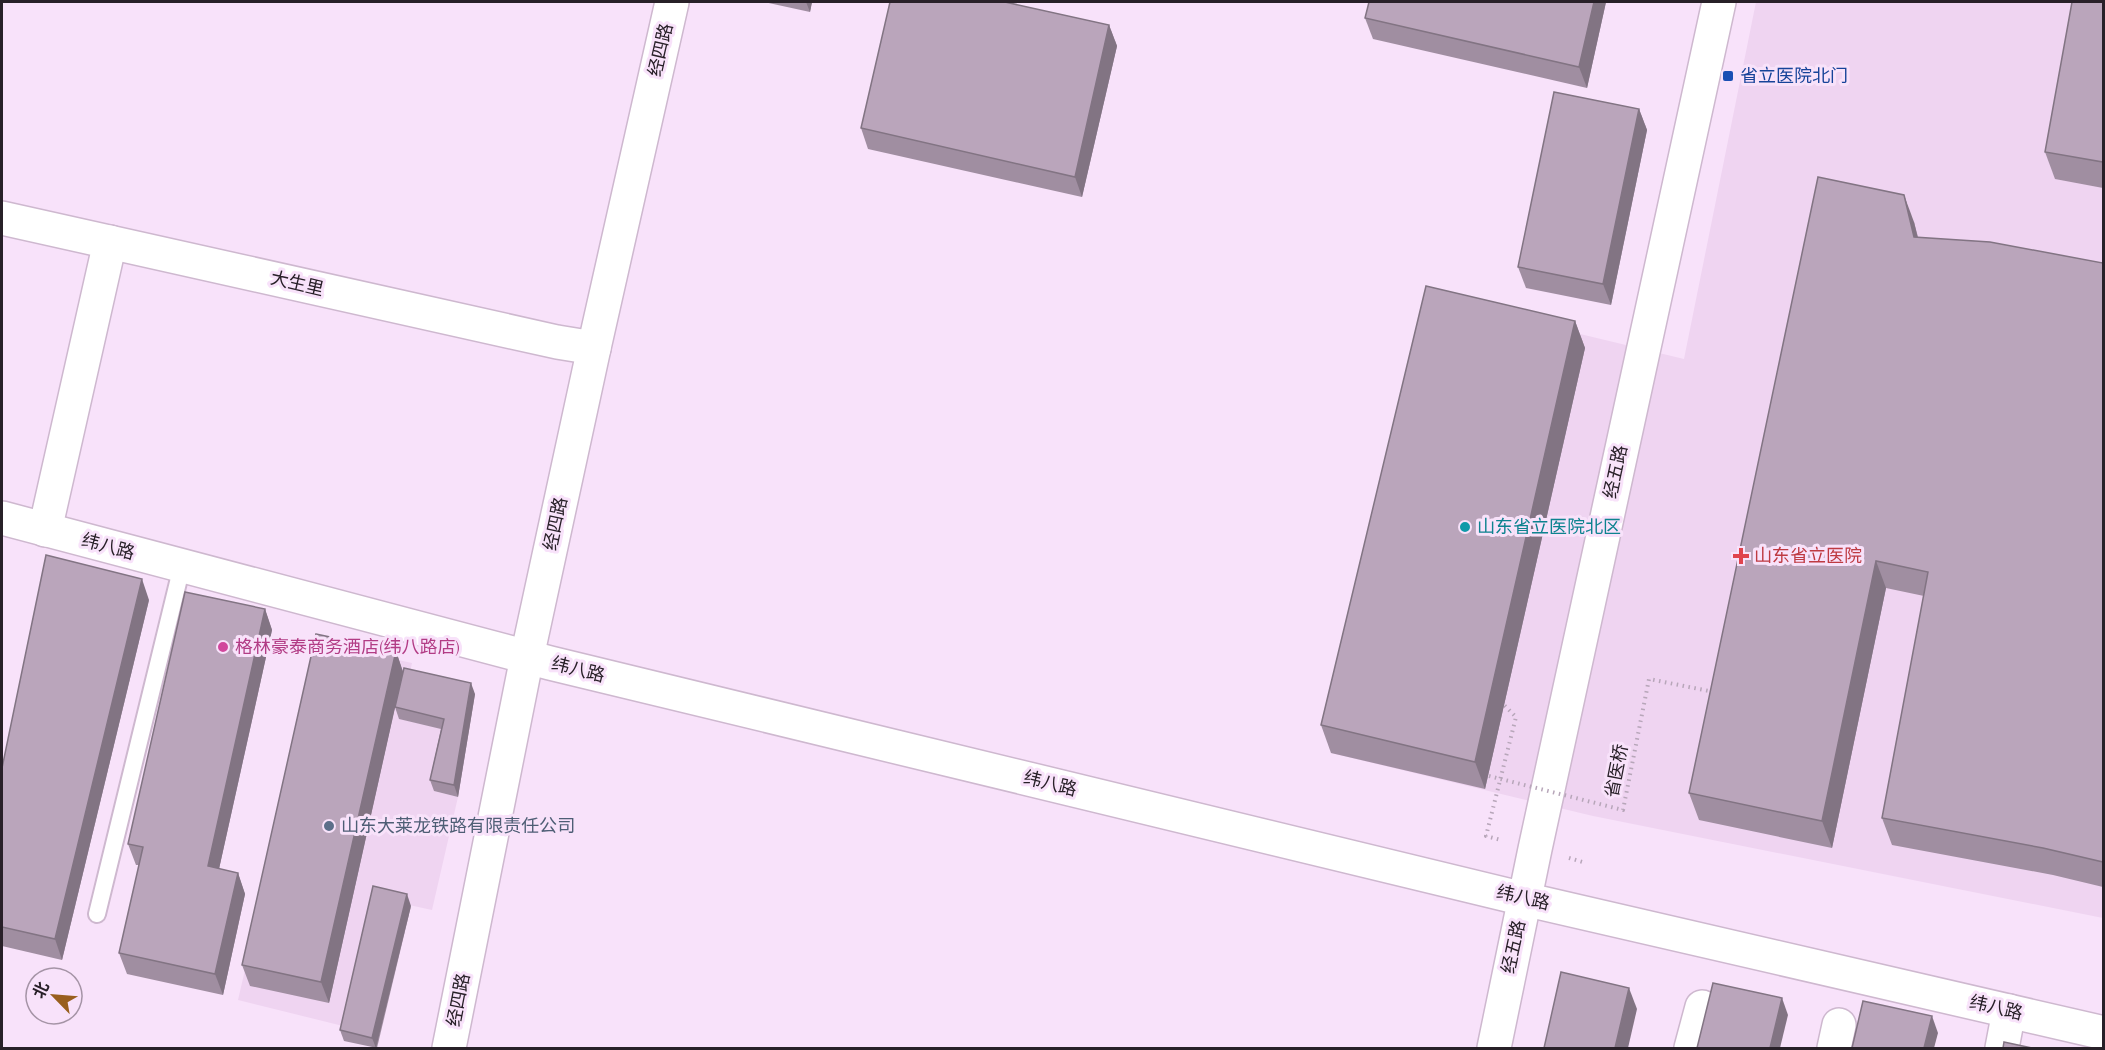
<svg xmlns="http://www.w3.org/2000/svg" width="2105" height="1050" font-family="Spectral,'Noto Sans SC',serif">
<style>
.built{fill:#efd4f1}
.lines{fill:none;stroke-linecap:round;stroke-linejoin:round}
.lane-casing{stroke:#ceb8cf;stroke-width:20}
.street-casing{stroke:#ceb8cf;stroke-width:36}
.secondary-casing{stroke:#ceb8cf;stroke-width:36}
.path{stroke:#b7a6b9;stroke-width:4;stroke-dasharray:1.5 4.5;stroke-linecap:butt}
.lane{stroke:#fff;stroke-width:16}
.street{stroke:#fff;stroke-width:33}
.secondary{stroke:#fff;stroke-width:33}
.path-bridge{stroke:#b7a6b9;stroke-width:4;stroke-dasharray:1.5 4.5;stroke-linecap:butt}
.wall{fill:#a08ea1}
.shaded-wall{fill:#827483}
.building{fill:#baa5bb;stroke:#827483;stroke-width:1.5}
.transit-dot{fill:#1a4fb4;stroke:#f8e2fa;stroke-width:2}
.culture-dot{fill:#0f9aa8;stroke:#f8e2fa;stroke-width:2}
.health-dot{fill:#e0444e;stroke:#f8e2fa;stroke-width:2}
.hotel-dot{fill:#d1479c;stroke:#f8e2fa;stroke-width:2}
.service-dot{fill:#5c6f8a;stroke:#f8e2fa;stroke-width:2}
.labels{text-anchor:middle;dominant-baseline:central;stroke-width:6;stroke-linejoin:round;paint-order:stroke}
.street-label{font-size:18px;fill:#282028;stroke:#f8e2fa}
.transit-label{font-size:18px;fill:#164399;stroke:#f8e2fa;text-anchor:start}
.culture-label{font-size:18px;fill:#0d838f;stroke:#f8e2fa;text-anchor:start}
.health-label{font-size:18px;fill:#be3a42;stroke:#f8e2fa;text-anchor:start}
.hotel-label{font-size:18px;fill:#b23c85;stroke:#f8e2fa;text-anchor:start}
.service-label{font-size:18px;fill:#4e5e75;stroke:#f8e2fa;text-anchor:start}
</style>
<rect width="100%" height="100%" fill="#f8e2fa"/>
<g class="built">
<path d="M1756 2H2103V918L1593 816 1331 753 1436 314 1426 297 1684 359Z"/>
<path d="M321 643 412 663 400 719 448 730 434 791 458 797 432 910 377 898 347 1027 238 1000Z"/>
</g>
<g class="lines">
<defs>
<path id="lane" d="M97 914 182 566"/>
<g id="street">
<path d="M2 218 557 342 594 348"/>
<path d="M45 530 110 242"/>
<path d="M1691 1048 1702 1007"/>
<path d="M1834 1048 1839 1025"/>
<path d="M2002 1048 2009 1011"/>
</g>
<g id="secondary">
<path d="M2 518 550 663 1524 899 2104 1033"/>
<path d="M449 1048 527 657 594 348 672 2"/>
<path d="M1494 1048 1535 849 1719 2"/>
</g>
</defs>
<use href="#lane" class="lane-casing"/>
<use href="#street" class="street-casing"/>
<use href="#secondary" class="secondary-casing"/>
<g class="path">
<path d="M1499 704 1504 705 1516 717 1486 836 1501 840"/>
<path d="M1569 858 1586 863"/>
</g>
<use href="#lane" class="lane"/>
<use href="#street" class="street"/>
<use href="#secondary" class="secondary"/>
<path class="path-bridge" d="M1489 776 1623 810 1649 679 1714 692"/>
</g>
<g class="wall">
<path d="M764 2H812L810 12Z"/>
<path d="M1606 2 1587 88 1373 39 1365 18Z"/>
<path d="M2103 2V188L2055 179 2045 152Z"/>
<path d="M1109 25 1117 46 1082 197 868 149 861 128Z"/>
<path d="M1639 109 1647 130 1611 305 1526 288 1518 267Z"/>
<path d="M1914 222 1918 237 2103 263V887L2053 875 1892 845 1882 818 1924 596 1886 588 1832 848 1699 820 1689 793Z"/>
<path d="M1575 321 1585 348 1485 789 1331 753 1321 725Z"/>
<path d="M149 600 62 960 2 946V768Z"/>
<path d="M265 609 272 630 219 869 238 873 245 894 223 995 127 974 119 953 139 865H136L128 844Z"/>
<path d="M396 651 403 672 475 694 458 797 434 791 430 780 441 729 399 719 395 707 329 1003 250 986 242 965Z"/>
<path d="M411 906 377 1048 344 1041 340 1030Z"/>
</g>
<g class="shaded-wall">
<path d="M806 2H812L810 12Z"/>
<path d="M1594 2H1606L1587 88 1579 67Z"/>
<path d="M1109 25 1117 46 1082 197 1075 177Z"/>
<path d="M1639 109 1647 130 1611 305 1603 284Z"/>
<path d="M1904 195 1914 222 1924 264 1914 237Z"/>
<path d="M1575 321 1585 348 1485 789 1475 762Z"/>
<path d="M1876 561 1886 588 1832 848 1822 821Z"/>
<path d="M142 579 149 600 62 960 55 939Z"/>
<path d="M265 609 272 630 215 887 208 866Z"/>
<path d="M396 651 403 672 329 1003 321 982Z"/>
<path d="M471 683 475 694 458 797 454 785Z"/>
<path d="M238 873 245 894 223 995 215 974Z"/>
<path d="M407 894 411 906 376 1048 372 1038Z"/>
<path d="M1629 988 1637 1009 1628 1048H1615Z"/>
<path d="M1782 998 1788 1015 1780 1048H1770Z"/>
<path d="M1932 1016 1938 1033 1934 1048H1924Z"/>
</g>
<g class="building">
<path d="M890 2H1005L1109 25 1075 177 861 128Z"/>
<path d="M1369 2H1594L1579 67 1365 18Z"/>
<path d="M2072 2H2103V162L2045 152Z"/>
<path d="M1554 92 1639 109 1603 284 1518 267Z"/>
<path d="M1818 177 1904 195 1914 237 1990 242 2103 263V862L2043 848 1882 818 1928 572 1876 561 1822 821 1689 793Z"/>
<path d="M1426 286 1575 321 1475 762 1321 725Z"/>
<path d="M46 555 142 579 55 939 2 927V768Z"/>
<path d="M185 592 265 609 208 866 238 873 215 974 119 953 143 847 128 844Z"/>
<path d="M316 634 396 651 321 982 242 965Z"/>
<path d="M404 668 471 683 454 785 430 780 444 719 395 707Z"/>
<path d="M373 886 407 894 372 1038 340 1030Z"/>
<path d="M1561 972 1629 988 1615 1048H1544Z"/>
<path d="M1713 983 1782 998 1770 1048H1697Z"/>
<path d="M1863 1001 1932 1016 1924 1048H1852Z"/>
<path d="M2004 1042 2032 1048H2003Z"/>
</g>
<rect class="transit-dot" x="1722" y="70" width="12" height="12" rx="3"/>
<circle class="culture-dot" cx="1465" cy="527" r="6"/>
<path class="health-dot" d="M1738 547h6v6h6v6h-6v6h-6v-6h-6v-6h6z"/>
<circle class="hotel-dot" cx="223" cy="647" r="6"/>
<circle class="service-dot" cx="329" cy="826" r="6"/>
<g class="labels">
<g class="street-label">
<text transform="translate(661 50) rotate(-77)">经四路</text>
<text transform="translate(297 284) rotate(13)">大生里</text>
<text transform="translate(1616 472) rotate(-78)">经五路</text>
<text transform="translate(556 524) rotate(-78)">经四路</text>
<text transform="translate(108 547) rotate(15)">纬八路</text>
<text transform="translate(578 670) rotate(14)">纬八路</text>
<text transform="translate(1617 771) rotate(-79)">省医桥</text>
<text transform="translate(1050 784) rotate(14)">纬八路</text>
<text transform="translate(1523 898) rotate(13)">纬八路</text>
<text transform="translate(1514 947) rotate(-78)">经五路</text>
<text transform="translate(459 1000) rotate(-79)">经四路</text>
<text transform="translate(1996 1008) rotate(13)">纬八路</text>
</g>
<g class="transit-label">
<text x="1740" y="76">省立医院北门</text>
</g>
<g class="culture-label">
<text x="1477" y="527">山东省立医院北区</text>
</g>
<g class="health-label">
<text x="1754" y="556">山东省立医院</text>
</g>
<g class="hotel-label">
<text x="235" y="647">格林豪泰商务酒店(纬八路店)</text>
</g>
<g class="service-label">
<text x="341" y="826">山东大莱龙铁路有限责任公司</text>
</g>
</g>
<rect width="2105" height="1050" fill="none" stroke="#282028" stroke-width="6"/>
<g transform="translate(54 996) rotate(295)"><circle r="28" fill="#f8e2fa" stroke="#a594a6" stroke-width="1.5"/>
<path d="M0-4.5L10 22L0 15L-10 22Z" fill="#995f1e"/>
<text y="-9" font-size="16" font-weight="bold" text-anchor="middle" fill="#282028">北</text>
</g>
</svg>
